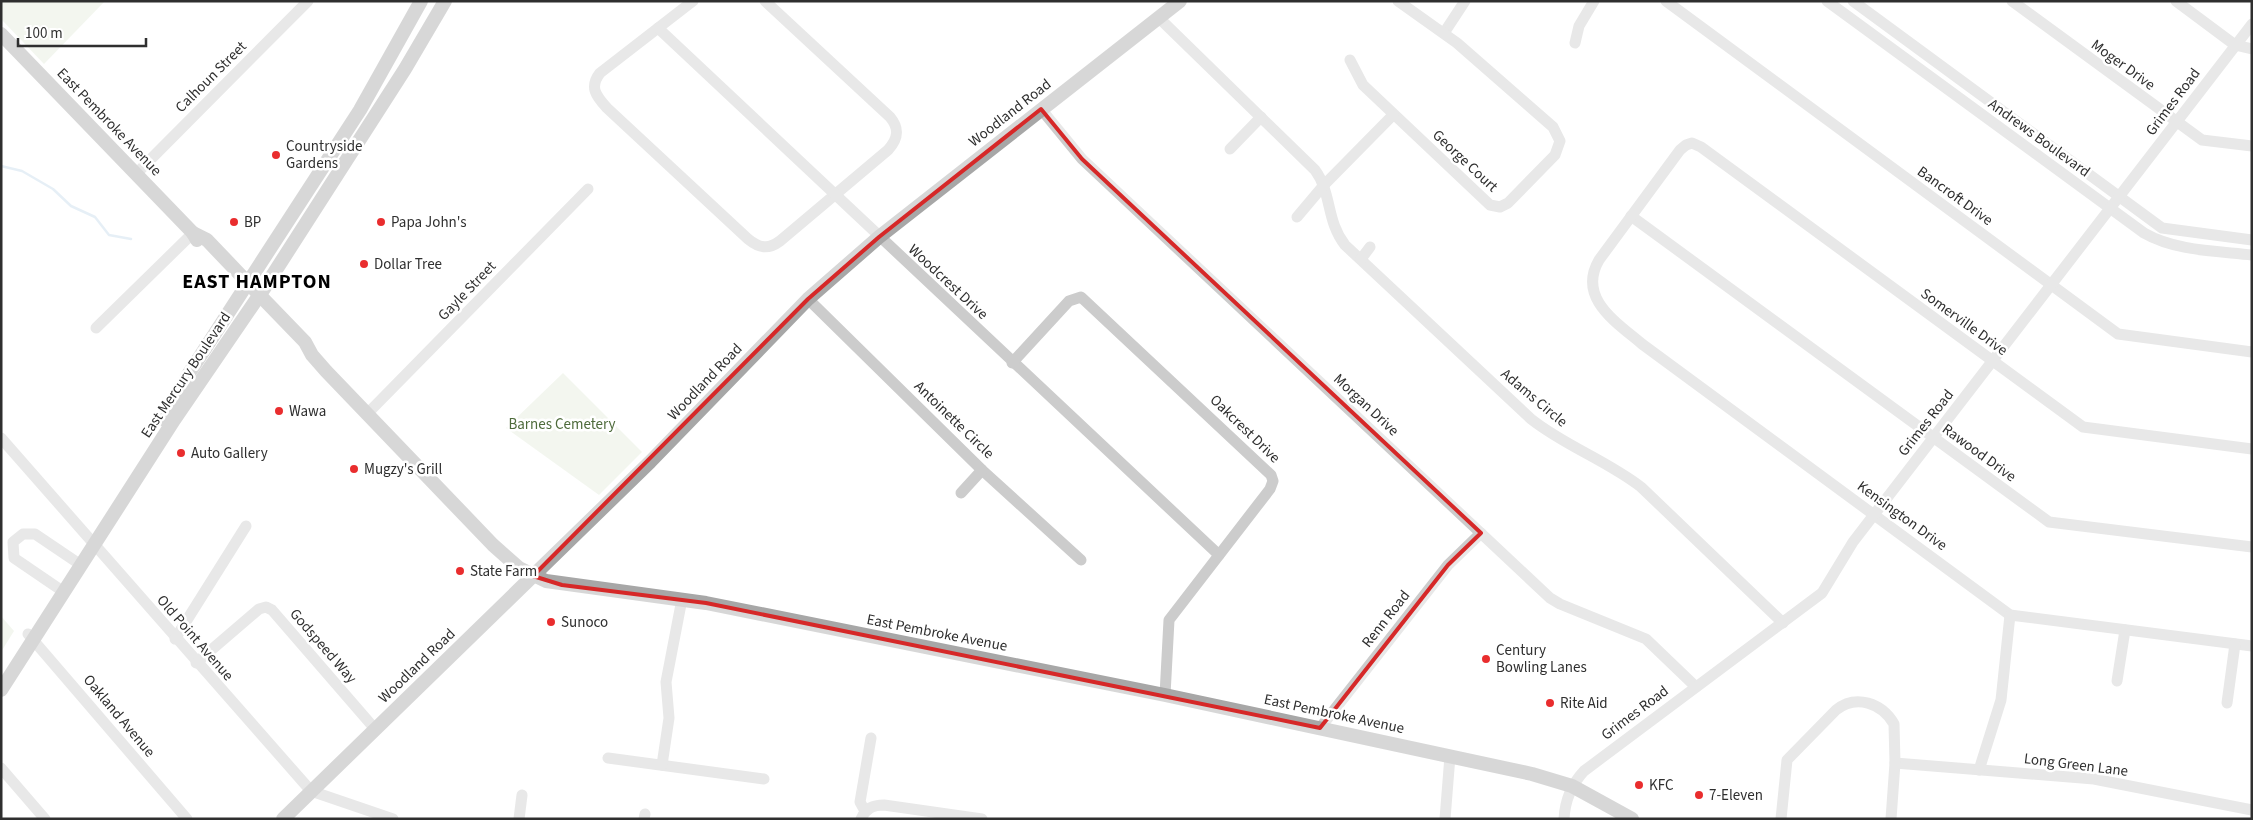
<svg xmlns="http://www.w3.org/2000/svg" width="2253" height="820" font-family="'Source Sans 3',sans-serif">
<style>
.green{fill:#e4ecdc}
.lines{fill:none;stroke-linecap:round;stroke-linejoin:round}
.stream{stroke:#c8dcec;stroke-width:2.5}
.minor{stroke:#ccc;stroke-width:11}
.major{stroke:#a7a7a7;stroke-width:14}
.marked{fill:none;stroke:#d62828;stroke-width:4;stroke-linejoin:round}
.poi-dot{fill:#e92d2e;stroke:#fff;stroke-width:2}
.labels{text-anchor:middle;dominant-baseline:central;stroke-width:5;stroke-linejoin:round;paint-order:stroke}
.street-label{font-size:15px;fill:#2f2f2f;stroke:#fff}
.poi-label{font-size:15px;fill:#2f2f2f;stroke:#fff;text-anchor:start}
.park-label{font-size:15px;fill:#4e6b3b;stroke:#fff}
.district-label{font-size:20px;font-weight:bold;letter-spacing:1px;fill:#000;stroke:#fff}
</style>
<rect width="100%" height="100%" fill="#fff"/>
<g class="green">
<path d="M1 1H105L44 64 1 19Z"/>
<path d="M563 373 642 452 599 495 506 428Z"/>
<path d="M1 616 14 631 1 652Z"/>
</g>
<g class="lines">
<path class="stream" d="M1 166 22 171 53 189 71 206 95 217 109 235 131 239"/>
<g class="minor">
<path d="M693 1 600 73C589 87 596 96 607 108L748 239C759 248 768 250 780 241L888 150C898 139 900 129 890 117L765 1"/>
<path d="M1666 1 2118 334 2252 352"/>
<path d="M1827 1 2144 233C2175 251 2217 251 2252 255"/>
<path d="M1853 1 2162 228 2252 240"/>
<path d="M2012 1 2202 140 2252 146"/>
<path d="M2176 1 2235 45 2252 49"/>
<path d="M1158 17 1315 170C1332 193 1326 221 1345 245L1531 419C1565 446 1606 460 1641 487L1783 623"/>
<path d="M658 28 1219 555"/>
<path d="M1444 33 1465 1"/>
<path d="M1575 43 1579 26 1594 1"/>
<path d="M1350 60 1363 85 1490 205 1500 207 1508 203 1555 155 1560 141 1553 127 1457 43 1398 1"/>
<path d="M1041 109 1082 159 1550 598 1560 604 1646 639 1696 687"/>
<path d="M1230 149 1261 117"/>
<path d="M136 174 308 1"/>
<path d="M1631 216 2049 522 2252 547"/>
<path d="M1297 217 1324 185 1393 115"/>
<path d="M1361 259 1370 247"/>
<path d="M808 299 982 470 1081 560"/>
<path d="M96 328 193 233"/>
<path d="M1012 363 1069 301 1081 297 1271 475 1273 481 1270 489 1169 620 1165 695"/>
<path d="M367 414 588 189"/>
<path d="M1 438 311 791 393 819"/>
<path d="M2252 449 2083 427 1701 147 1692 143 1686 145 1680 150 1599 260C1577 298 1616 322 1642 344L2010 615 2252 646"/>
<path d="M961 493 982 470"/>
<path d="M58 588 14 558 13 542 23 534H35L75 561"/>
<path d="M28 634 187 819"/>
<path d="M175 639 246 526"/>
<path d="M196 663 259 609 266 607 272 610 375 729"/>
<path d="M2117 681 2125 630"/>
<path d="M2227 703 2235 644"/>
<path d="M1320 728 1448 565 1481 533"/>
<path d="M608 758 764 779"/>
<path d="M1895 763 2094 779 2252 810"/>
<path d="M662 765 669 718 666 682 682 599"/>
<path d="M1 768 45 819"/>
<path d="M1979 770 2001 700 2010 615"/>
<path d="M865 811 860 802 871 738"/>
<path d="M519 819 522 795"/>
<path d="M644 819 645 814"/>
<path d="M861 819C866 808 873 805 884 805L982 819"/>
<path d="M1445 819 1450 756"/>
<path d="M1564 819C1565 800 1571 785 1584 771L1822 593 1853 542 2252 24"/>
<path d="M1781 819 1787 760 1836 710C1856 694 1882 703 1894 724L1895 763 1891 819"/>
</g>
<g class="major">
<path d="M1 34 193 233 197 240"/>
<path d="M193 233 207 240 248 283 305 342 312 355 326 371 493 545 519 568 546 581 706 603 1165 695 1532 774 1572 786 1632 819"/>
<path d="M165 420 188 375 360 110 421 1"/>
<path d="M1 690 174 420 265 287 405 69 445 1"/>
<path d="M283 819 650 462 808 299 879 237 1180 1"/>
</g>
</g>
<path d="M0 0H2253V820H0ZM1041 109 1082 159 1481 533 1448 565 1320 728 706 603 562 585 533 576 808 299 879 237Z" fill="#fff" fill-opacity=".55" fill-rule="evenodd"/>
<path class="marked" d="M1041 109 1082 159 1481 533 1448 565 1320 728 706 603 562 585 533 576 808 299 879 237Z"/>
<g class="poi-dot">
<circle cx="276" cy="155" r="5"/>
<circle cx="234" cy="222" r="5"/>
<circle cx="381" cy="222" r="5"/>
<circle cx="364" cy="264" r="5"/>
<circle cx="279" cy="411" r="5"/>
<circle cx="181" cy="453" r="5"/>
<circle cx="354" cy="469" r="5"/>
<circle cx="460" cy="571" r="5"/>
<circle cx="551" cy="622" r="5"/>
<circle cx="1486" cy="659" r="5"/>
<circle cx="1550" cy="703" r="5"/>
<circle cx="1639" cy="785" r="5"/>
<circle cx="1699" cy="795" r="5"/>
</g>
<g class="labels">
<g class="street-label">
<text transform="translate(2123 65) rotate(36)">Moger Drive</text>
<text transform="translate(211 77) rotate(-45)">Calhoun Street</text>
<text transform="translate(2173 102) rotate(-53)">Grimes Road</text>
<text transform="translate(1010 113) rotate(-38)">Woodland Road</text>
<text transform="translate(109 122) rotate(46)">East Pembroke Avenue</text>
<text transform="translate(2039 138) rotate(36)">Andrews Boulevard</text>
<text transform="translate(1465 161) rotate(43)">George Court</text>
<text transform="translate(1955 196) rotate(36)">Bancroft Drive</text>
<text transform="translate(948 282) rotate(43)">Woodcrest Drive</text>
<text transform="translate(467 291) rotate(-46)">Gayle Street</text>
<text transform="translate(1964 322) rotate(36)">Somerville Drive</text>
<text transform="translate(186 375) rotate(-56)">East Mercury Boulevard</text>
<text transform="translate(705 382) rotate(-46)">Woodland Road</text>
<text transform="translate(1534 398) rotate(40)">Adams Circle</text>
<text transform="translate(1366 405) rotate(43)">Morgan Drive</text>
<text transform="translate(954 420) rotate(44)">Antoinette Circle</text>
<text transform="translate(1926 423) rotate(-52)">Grimes Road</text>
<text transform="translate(1245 429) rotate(44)">Oakcrest Drive</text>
<text transform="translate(1979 453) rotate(36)">Rawood Drive</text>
<text transform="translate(1902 516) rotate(36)">Kensington Drive</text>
<text transform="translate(1386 619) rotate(-52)">Renn Road</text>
<text transform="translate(937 633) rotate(11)">East Pembroke Avenue</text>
<text transform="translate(195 638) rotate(49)">Old Point Avenue</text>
<text transform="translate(323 646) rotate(49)">Godspeed Way</text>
<text transform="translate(417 666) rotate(-44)">Woodland Road</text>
<text transform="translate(1635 713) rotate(-37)">Grimes Road</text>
<text transform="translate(1334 714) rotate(12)">East Pembroke Avenue</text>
<text transform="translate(119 716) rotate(50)">Oakland Avenue</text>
<text transform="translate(2076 765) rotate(7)">Long Green Lane</text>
</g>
<g class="poi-label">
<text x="286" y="146">Countryside<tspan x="286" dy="17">Gardens</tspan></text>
<text x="244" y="222">BP</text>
<text x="391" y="222">Papa John's</text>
<text x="374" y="264">Dollar Tree</text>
<text x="289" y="411">Wawa</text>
<text x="191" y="453">Auto Gallery</text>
<text x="364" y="469">Mugzy's Grill</text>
<text x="470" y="571">State Farm</text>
<text x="561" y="622">Sunoco</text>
<text x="1496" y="650">Century<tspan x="1496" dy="17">Bowling Lanes</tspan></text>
<text x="1560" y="703">Rite Aid</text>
<text x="1649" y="785">KFC</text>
<text x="1709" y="795">7-Eleven</text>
</g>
<g class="park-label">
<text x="562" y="424">Barnes Cemetery</text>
</g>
<g class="district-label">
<text x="257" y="282">EAST HAMPTON</text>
</g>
</g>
<rect width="2253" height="820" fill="none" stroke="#2f2f2f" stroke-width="5"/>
<path d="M18 38v8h128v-8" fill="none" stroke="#2f2f2f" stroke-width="2.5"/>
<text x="25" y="38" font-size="15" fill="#2f2f2f" stroke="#ffffff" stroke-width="4" paint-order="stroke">100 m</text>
</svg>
